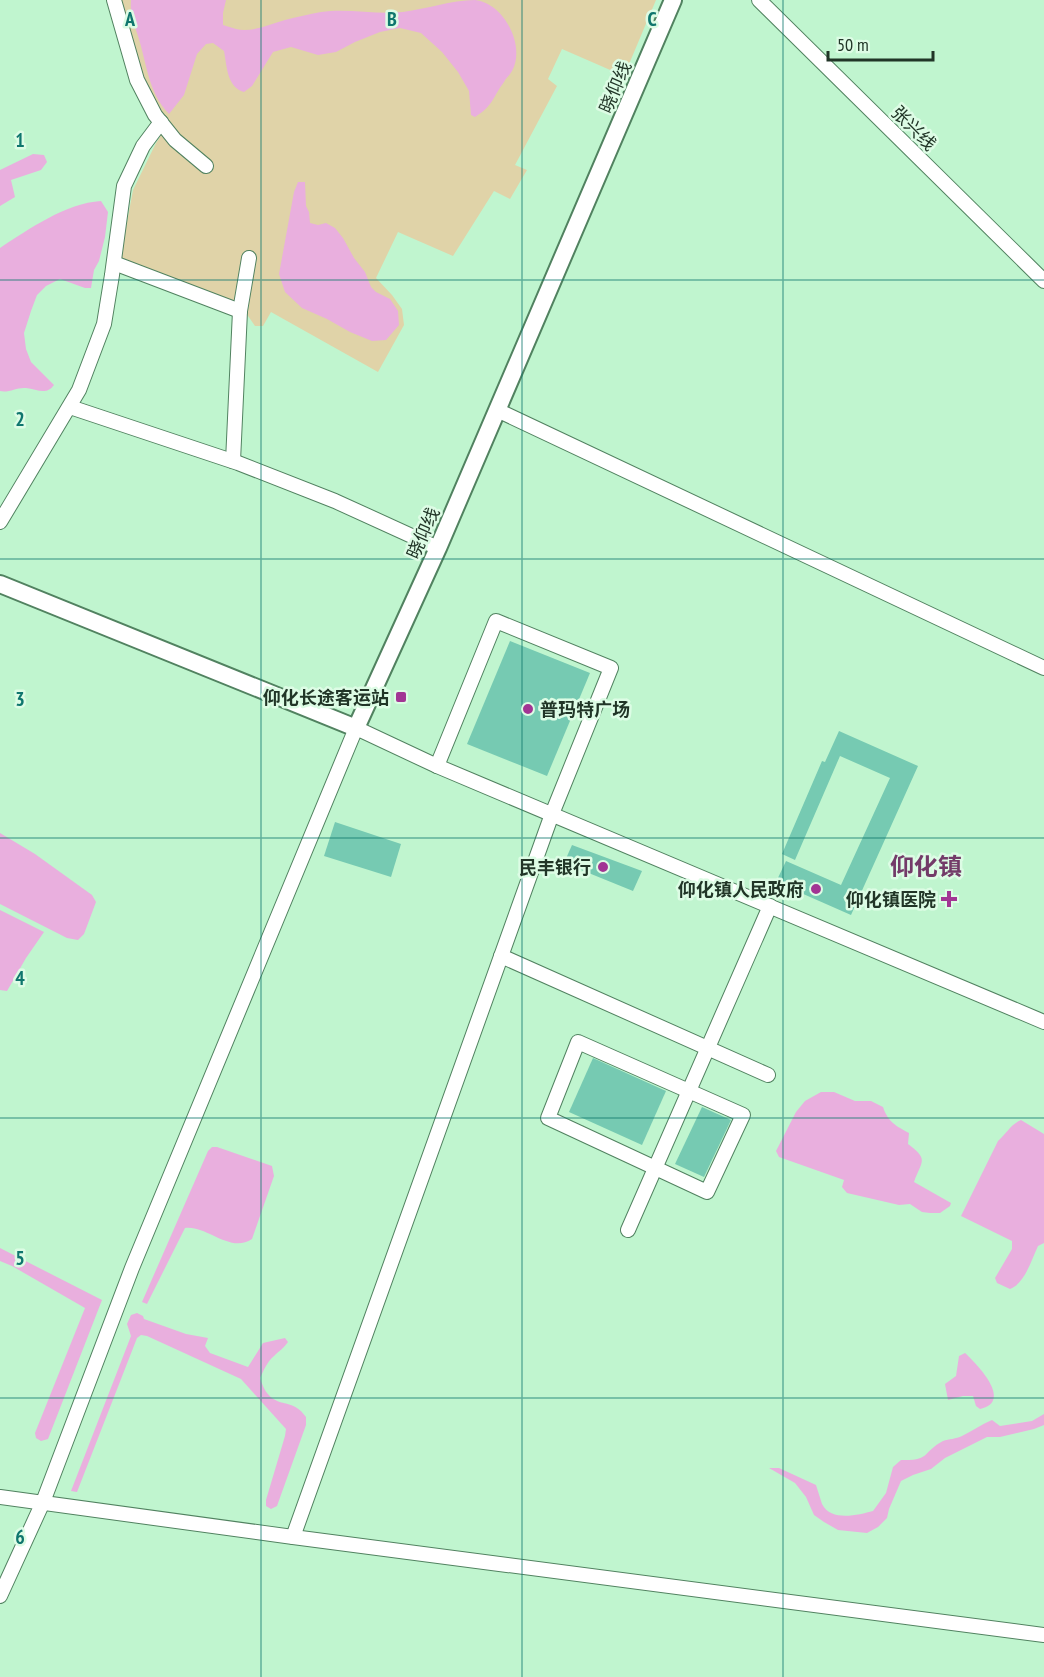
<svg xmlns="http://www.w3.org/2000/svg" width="1044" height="1677" font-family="'PT Sans Narrow','Noto Sans SC',sans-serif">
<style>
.green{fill:#e0d3a8}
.water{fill:#e9afde}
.building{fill:#76cab2}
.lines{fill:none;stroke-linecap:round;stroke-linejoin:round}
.minor-casing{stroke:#518260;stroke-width:16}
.major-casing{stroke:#518260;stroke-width:20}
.minor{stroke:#fff;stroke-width:14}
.major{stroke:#fff;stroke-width:16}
.grid{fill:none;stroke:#0f766e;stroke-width:1.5;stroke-opacity:0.55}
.poi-dot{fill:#a23594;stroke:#ddfce5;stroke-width:2}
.labels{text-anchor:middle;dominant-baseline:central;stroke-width:5;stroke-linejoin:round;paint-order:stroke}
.street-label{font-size:18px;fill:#213527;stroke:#ddfce5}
.poi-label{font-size:18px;font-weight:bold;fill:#213527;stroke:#ddfce5;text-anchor:end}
.district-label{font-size:24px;font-weight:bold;fill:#733b69;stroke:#ddfce5}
.grid-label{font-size:20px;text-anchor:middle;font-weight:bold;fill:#0f766e;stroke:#ddfce5;stroke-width:5;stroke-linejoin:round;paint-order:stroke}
</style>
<rect width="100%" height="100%" fill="#c0f5cf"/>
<path class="green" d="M119 0H656L624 76 562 49 548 79 557 86 515 165 527 170 510 199 494 191 453 256 398 232 376 278 392 295 402 309 404 325 378 372 271 312 263 326H255L246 313 249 306 120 260 133 190 156 143 160 137 164 120 139 78Z"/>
<g class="water">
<path d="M131 0H226L223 13V25C227 26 232 28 236 29 252 33 270 24 285 20 297 17 309 14 321 12 348 8 376 15 403 12 427 9 451 0 475 0 504 3 526 46 512 71 510 75 506 78 504 82 492 98 494 105 475 117L471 115 469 91 458 72 442 52 421 33 400 28 380 32 355 42 336 52 318 55 291 47 273 52 252 86 244 92C227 87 227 67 224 51L213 43 206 44 197 54 184 95 169 114C148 92 147 64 138 36 133 20 130 19 131 0Z"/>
<path d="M33 154 44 155 47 162 41 170 11 180 15 197 0 206V170Z"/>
<path d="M298 182H305L306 206 309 212 310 223 318 225 326 223 335 228 343 238 354 258 365 272 371 287 376 292 390 299 398 311 399 325 386 340 372 341 350 332 327 319 302 308 285 292 279 274 294 192Z"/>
<path d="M101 201 108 212 105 237 99 261 94 270 91 288H85L60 279 46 286 37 295 31 311 24 333 26 349 31 362 54 385C46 396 37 389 26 388 17 387 9 393 0 391V248C29 229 66 203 101 201Z"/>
<path d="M0 833 35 854 92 895 96 902 84 934 78 940 67 938 0 904Z"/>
<path d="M0 910 44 932 26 958 7 991 0 990Z"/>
<path d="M821 1092H834L855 1101H871L883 1107C888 1122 896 1126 909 1133L908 1144C929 1160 922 1160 914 1182L951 1203 950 1206 940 1213H930L922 1212 910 1204 899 1205 847 1193 842 1187 844 1180 779 1157 776 1151 796 1112 805 1101Z"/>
<path d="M1021 1120 1044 1134V1243L1038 1246C1031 1261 1025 1283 1010 1289L997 1283 995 1278 1012 1249V1241L961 1216 998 1141C1006 1134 1011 1124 1021 1120Z"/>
<path d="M212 1147H217L272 1166 274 1176 252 1239C230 1254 207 1225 185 1228L147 1304 142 1302 208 1151Z"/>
<path d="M0 1248 102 1300 48 1439 41 1441 36 1438 35 1433 85 1308 12 1266 0 1261Z"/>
<path d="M137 1313 143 1316 144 1319 186 1334 208 1338 205 1346 210 1353 248 1367 263 1343 285 1338 288 1342C284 1348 279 1351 274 1356 267 1362 264 1370 260 1378 271 1414 291 1394 306 1417V1425L277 1506 271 1509 266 1506V1500L285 1436 286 1429 241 1379 147 1336 141 1335 137 1338 77 1492 71 1491 131 1336 127 1324 131 1315Z"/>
<path d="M965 1353C977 1364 1014 1402 980 1409L976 1406 973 1396H963L948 1400 945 1384 956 1376 959 1356Z"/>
<path d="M1044 1414V1425L1034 1429 1000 1437H987L945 1458 931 1469 913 1475 901 1481 889 1509 887 1518 878 1527 867 1533 838 1530 824 1522 814 1515 806 1497 795 1483 769 1468H779L816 1485C818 1491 820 1498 822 1504 831 1522 858 1515 873 1511L886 1493 893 1467 901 1460C931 1461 922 1452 943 1441 949 1439 956 1439 962 1436 972 1431 982 1424 992 1420L1000 1426 1032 1421Z"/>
</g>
<g class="building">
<path d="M510 641 590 673 547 776 467 744Z"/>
<path d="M839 731 918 766 851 915 776 882 786 861 841 885 890 778 840 756 795 860 782 854 822 761 825 762Z"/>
<path d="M335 822 401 844 391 877 324 856Z"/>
<path d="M572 845 642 871 633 891 564 863Z"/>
<path d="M593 1058 666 1091 642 1145 569 1112Z"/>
<path d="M702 1107 731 1120 704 1177 675 1164Z"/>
</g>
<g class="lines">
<defs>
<g id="minor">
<path d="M114 0 137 80 155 115 175 140 206 166"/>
<path d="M759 0 1044 281"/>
<path d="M114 263 240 311"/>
<path d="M70 407 238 463 335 501 438 548"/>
<path d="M497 410 1044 668"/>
<path d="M233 461 240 311 249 258"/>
<path d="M0 522 79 390 104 324 112 275 124 186 143 146 161 122"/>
<path d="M501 956 768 1075"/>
<path d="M578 1042 743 1115 707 1192 548 1118Z"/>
<path d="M628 1230 770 906"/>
<path d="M0 1497 293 1537 1044 1635"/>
<path d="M293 1537 552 814 611 668 496 621 437 766"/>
<path d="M0 1596 43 1502 132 1268 356 728 437 766 1044 1022"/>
</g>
<path id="major" d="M0 584 356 728 438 548 673 0"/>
</defs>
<use href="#minor" class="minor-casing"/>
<use href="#major" class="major-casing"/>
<use href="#minor" class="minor"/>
<use href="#major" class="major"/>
</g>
<path class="grid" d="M261 0V1677M522 0V1677M783 0V1677M0 280H1044M0 559H1044M0 838H1044M0 1118H1044M0 1398H1044"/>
<g class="poi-dot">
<rect x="395" y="691" width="12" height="12" rx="3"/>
<circle cx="528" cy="709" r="6"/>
<circle cx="603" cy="867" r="6"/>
<circle cx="816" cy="889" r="6"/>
<path d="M946 890h6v6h6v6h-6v6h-6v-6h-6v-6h6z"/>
</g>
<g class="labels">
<g class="street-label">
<text transform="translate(615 87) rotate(-67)">晓仰线</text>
<text transform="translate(914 128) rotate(45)">张兴线</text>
<text transform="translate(423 533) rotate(-66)">晓仰线</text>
</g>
<g class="poi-label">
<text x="389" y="697">仰化长途客运站</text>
<text x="540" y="709" text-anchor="start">普玛特广场</text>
<text x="591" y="867">民丰银行</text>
<text x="804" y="889">仰化镇人民政府</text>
<text x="936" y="899">仰化镇医院</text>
</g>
<g class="district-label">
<text x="926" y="866">仰化镇</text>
</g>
</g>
<g class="grid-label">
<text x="130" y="26">A</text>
<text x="392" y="26">B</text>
<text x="652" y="26">C</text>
<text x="20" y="147">1</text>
<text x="20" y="426">2</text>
<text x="20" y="706">3</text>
<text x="20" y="985">4</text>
<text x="20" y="1265">5</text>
<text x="20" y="1544">6</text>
</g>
<path d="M828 51v9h105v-9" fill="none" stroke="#213527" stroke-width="3"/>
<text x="837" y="51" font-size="18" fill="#213527" stroke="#ddfce5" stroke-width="4.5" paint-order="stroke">50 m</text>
</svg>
